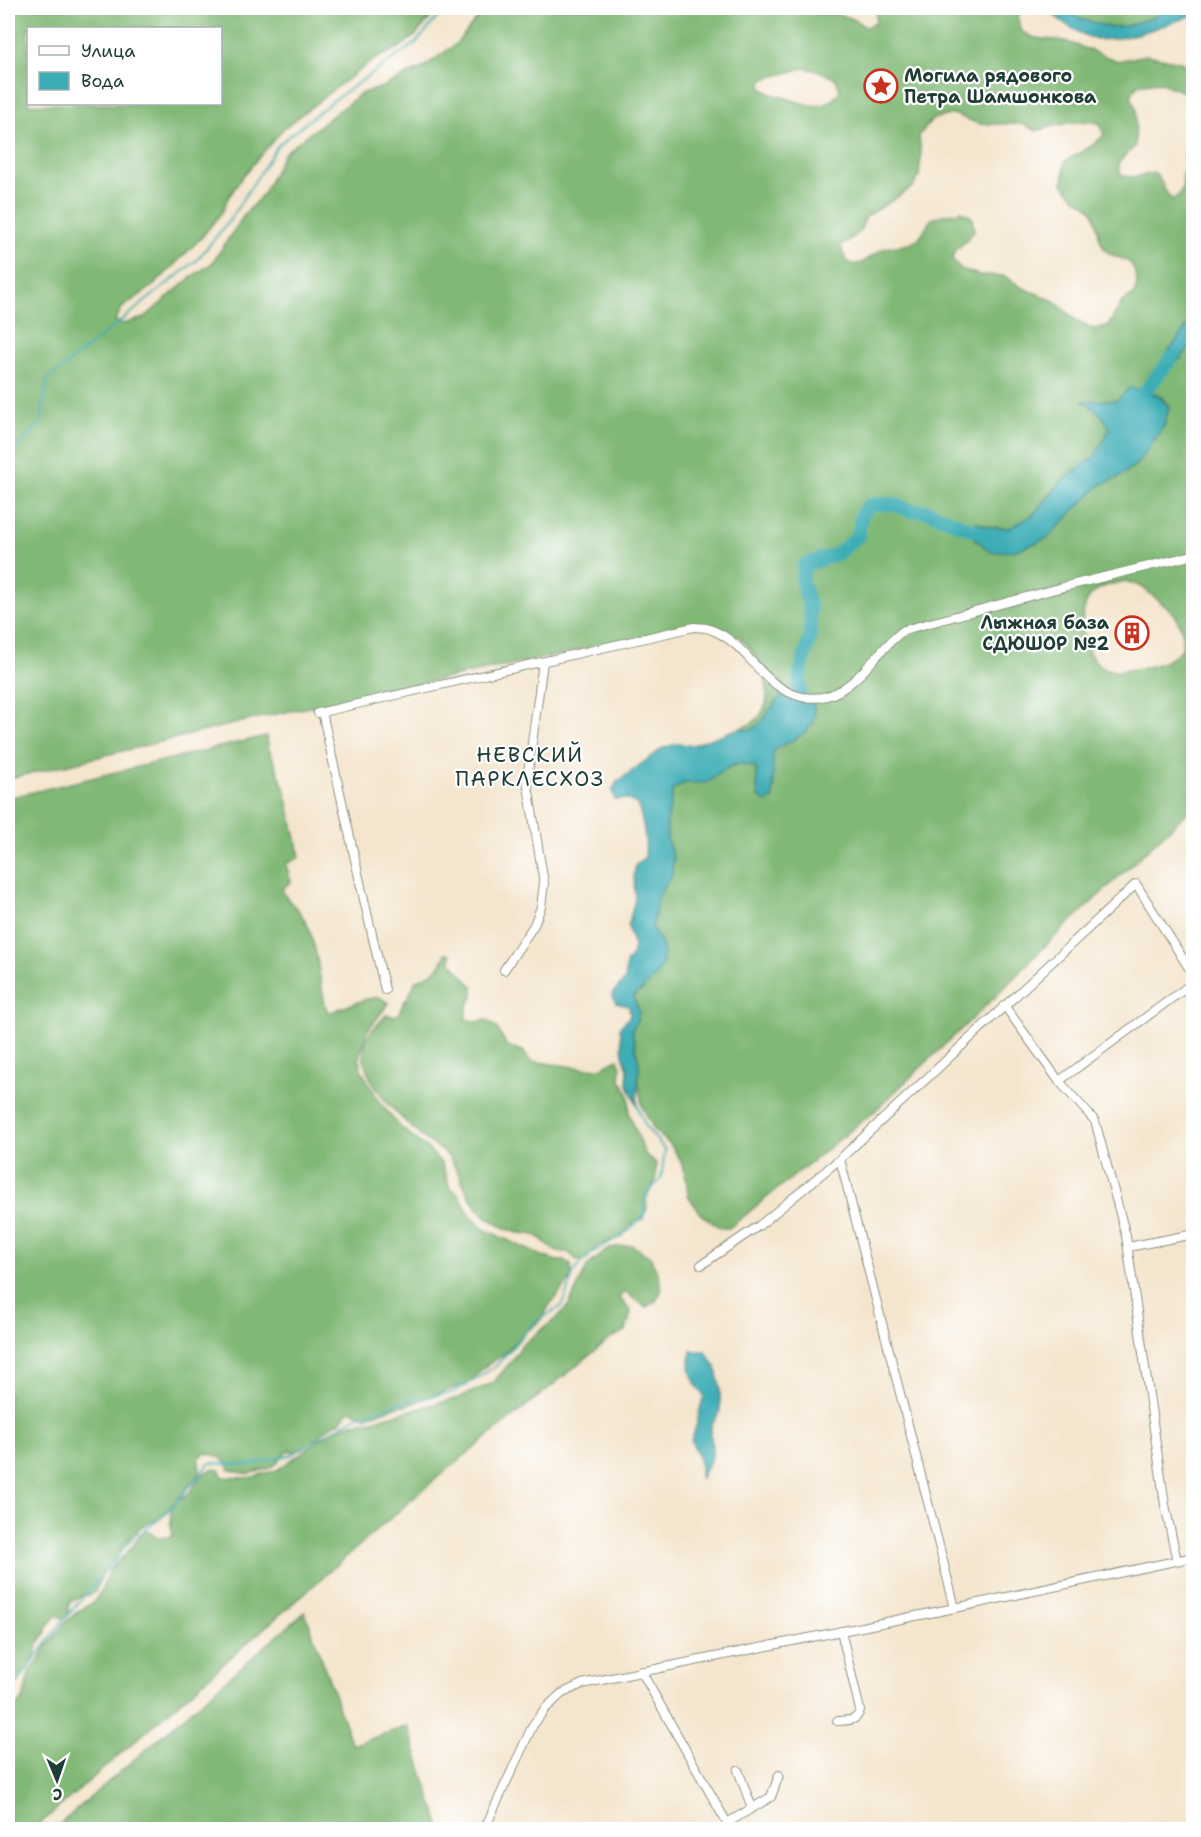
<svg xmlns="http://www.w3.org/2000/svg" width="1201" height="1837" font-family="'Shantell Sans',sans-serif">
<style>
.forest{fill:#80b875;stroke:#507a54;stroke-width:1.5;fill-rule:evenodd}
.water{fill:#3cadb6;stroke:#2e7575;stroke-width:1.5}
.lines{fill:none;stroke-linecap:round;stroke-linejoin:round}
.stream{stroke:#3cadb6;stroke-width:2}
.river{stroke:#3cadb6;stroke-width:14}
.minor-casing{stroke:#8a9180;stroke-width:10}
.minor{stroke:#fff;stroke-width:8}
.labels{text-anchor:middle;dominant-baseline:central;stroke-width:4.5;stroke-linejoin:round;paint-order:stroke}
.poi-label{font-size:18px;font-weight:bold;fill:#1f3d34;stroke:#fff;text-anchor:start}
.quarter-label{font-size:21px;letter-spacing:1.5px;fill:#1f3d34;stroke:#fff}
</style>
<rect width="100%" height="100%" fill="#fff"/>
<filter id="ink" filterUnits="userSpaceOnUse"><feTurbulence type="fractalNoise" baseFrequency=".0167" numOctaves="2"/><feDisplacementMap in="SourceGraphic" scale="12" xChannelSelector="R" yChannelSelector="G"/><feConvolveMatrix kernelMatrix="1 2 1 2 8 2 1 2 1" color-interpolation-filters="sRGB"/></filter>
<filter id="wash" filterUnits="userSpaceOnUse"><feTurbulence type="fractalNoise" baseFrequency=".008" numOctaves="4" result="noise"/><feDisplacementMap in="SourceGraphic" scale="24" xChannelSelector="R" yChannelSelector="G"/><feGaussianBlur stdDeviation="1.35" result="paint"/><feColorMatrix in="noise" values="0 0 0 0 0 0 0 0 0 0 0 0 0 0 0 0 0 1.4 0 .05"/><feComposite in="paint" operator="in"/></filter>
<g filter="url(#wash)">
<rect width="100%" height="100%" fill="#f4e5cd"/>
<g class="forest">
<path d="M8 8H439L415 36 400 47 377 58 342 83 283 129 243 176 228 198 222 212 202 237 153 286 122 308 115 321 123 324 144 318 190 278 212 263 245 214 263 194 284 153 362 93 380 88 422 68 456 44 486 8H705L735 11 745 8H814L817 13C837 14 849 14 865 27L876 23V8H1021L1018 18 1022 32 1035 38 1065 41 1118 61 1147 55 1180 62 1193 69V103L1191 95 1159 82 1137 85 1131 96 1136 109 1135 146 1119 162V170L1122 176 1135 177 1154 173C1165 182 1161 191 1173 200L1182 191 1186 140 1193 114V318L1169 352 1161 372 1180 359 1193 344V807L1044 947 997 995 876 1110 729 1228H721L703 1216 688 1196 686 1177 680 1159 670 1144 655 1131 642 1106 638 1075 639 1064 632 1030 638 1019 639 1010 633 997 643 990 662 945 652 928 658 896 672 875 673 858 667 839V822L673 789 685 783H707C722 771 736 757 756 768L758 796 774 788 772 770 773 751 797 738 814 723 780 697 762 721 752 730 737 729C743 727 750 725 755 721 781 698 761 657 740 638 735 634 708 628 700 625L262 717 8 779ZM28 28H220V104H28ZM804 68 820 71 836 79 840 91C824 115 805 104 783 97 775 95 768 94 761 87L764 79ZM953 114 980 124H1023L1036 131C1053 126 1085 117 1100 124L1104 135C1094 147 1078 153 1065 161L1063 183C1066 187 1070 193 1075 197 1081 202 1089 205 1093 212 1098 223 1097 238 1104 248 1114 262 1131 254 1135 273 1138 282 1137 286 1134 295L1122 302 1108 326 1094 329 1076 320 1054 301 1021 287 1005 276 979 275 962 270 952 259 955 250 963 244 974 231 972 217 962 211C951 215 940 213 931 220 926 224 925 232 921 236 910 248 900 244 886 248 875 251 865 266 853 264 845 263 843 253 841 246L859 233 866 217 913 187 919 176 921 157 919 135 933 119ZM1144 390 1162 397 1169 407 1164 426 1152 443 1119 477 1100 485 1075 509 976 541 963 526 976 522C1026 543 1037 504 1067 476 1075 469 1086 465 1094 457 1100 449 1105 437 1110 428L1100 413 1084 401 1117 400ZM1126 581 1142 587 1175 614 1182 631V649C1172 660 1157 666 1141 668 1132 669 1118 673 1109 670 1083 662 1075 620 1089 598 1097 586 1113 584 1126 581Z"/>
<path d="M1058 8H1169L1152 18 1125 26 1109 27 1083 20Z"/>
<path d="M266 736 269 749 285 790 300 857 286 864 291 882 282 889C287 901 291 902 299 911 304 918 308 927 311 935 320 960 319 988 328 1013L363 1000 379 997 389 1003 367 1031 359 1057 361 1069 379 1101 399 1126 429 1150 442 1164 449 1186 458 1194 471 1216 484 1229 539 1255 557 1261 564 1260 571 1265 572 1277 551 1303 540 1321 523 1334 503 1355 484 1367 466 1386H458L408 1405 399 1406 365 1417 352 1410 347 1412 340 1422 331 1426 311 1443 301 1450 286 1452 276 1464 267 1469 248 1474 230 1470C226 1458 216 1454 204 1453L199 1459 200 1473 161 1518 142 1526 123 1545 116 1559 104 1571 95 1592 89 1596 84 1594 70 1602 68 1616 64 1620 57 1615 47 1626 45 1634 38 1644 35 1657 8 1699V798Z"/>
<path d="M446 953 451 954V962L473 987V997L468 1005 465 1019 475 1022 487 1020 497 1028 507 1046 523 1051 531 1062C553 1062 581 1071 600 1068 606 1066 611 1061 618 1059L621 1067 620 1079 629 1096V1113L645 1154 656 1163V1179L646 1199 647 1208 643 1219 629 1226 622 1237 598 1246 585 1261H578L568 1252C548 1253 551 1244 537 1236 531 1233 522 1234 515 1232 505 1229 491 1221 483 1214 464 1197 462 1170 445 1153 440 1148 432 1144 426 1140 401 1119 348 1072 368 1036 372 1028 381 1022 386 1015L395 1016 400 1013C402 1000 413 994 415 981 431 975 441 970 446 953Z"/>
<path d="M632 1245 650 1257 659 1275 661 1291 656 1301 646 1307 625 1292 619 1297 631 1312 626 1331 611 1338 432 1482 34 1829H8V1714L23 1700 29 1673 39 1660 45 1649 64 1624 78 1611 93 1603 101 1591 110 1569 132 1547 145 1529C154 1536 161 1540 173 1536 170 1523 168 1510 178 1500 181 1497 187 1496 190 1492 199 1481 196 1476 213 1469L219 1470 223 1477 249 1478 277 1470 334 1430 352 1423 373 1420 458 1398 493 1383 513 1359 522 1345 558 1317 569 1305 588 1265 610 1248Z"/>
<path d="M305 1612 352 1745 408 1726 431 1800 436 1811 440 1829H54Z"/>
</g>
<g class="water">
<path d="M1045 8H1058L1083 20 1109 27 1125 26 1152 18 1169 8H1193V15C1169 23 1122 43 1097 39 1079 36 1059 20 1045 8Z"/>
<path d="M1193 318V344L1180 359 1161 373 1168 352Z"/>
<path d="M1129 388C1146 390 1159 393 1169 407L1164 426 1137 464 1119 477 1100 485 1046 539 1014 551 990 552 962 526 976 522 988 527 1010 528 1033 515 1066 477 1094 457 1110 428 1100 413 1083 401 1117 400Z"/>
<path d="M780 697 813 703C821 733 793 738 773 751V799L766 802 758 796 756 768C736 757 722 771 707 783H685L673 789 667 822V839L673 858 672 875 658 896 652 928C655 933 660 939 662 945 670 968 649 984 633 997L639 1010 638 1019 632 1030 639 1064 637 1105 627 1083 628 1069 623 1055 620 1027 630 1016 629 1006 616 1003 612 994 625 980 626 963 632 956 634 946 628 927 635 899 634 874 636 864 645 857C647 839 643 823 638 805L627 799 615 800 612 791 617 782 663 748 676 744 693 745 737 729 752 730 762 721Z"/>
<path d="M691 1351H705L716 1367 720 1389V1411L711 1426 712 1456 700 1480V1462L691 1440C698 1427 698 1411 704 1396 692 1380 688 1372 691 1351Z"/>
</g>
<g class="lines">
<g class="stream">
<path d="M8 457 41 422 47 380 197 260 229 221 278 145 334 100 416 43 445 8"/>
<path d="M8 487C23 520 16 545 8 578"/>
<path d="M8 1696 59 1626 130 1541 166 1514 210 1463 251 1465 293 1454 355 1417 409 1400 450 1393 474 1380 496 1366 533 1323 562 1306 574 1272 589 1255 627 1232 644 1215 645 1195 661 1179 665 1150 646 1127 637 1105"/>
</g>
<g class="river">
<path d="M1138 406C1146 385 1159 376 1171 358"/>
<path d="M800 694V675L810 636V609L802 582 804 565 837 554 858 536 862 513 868 506 876 504H892L913 511H927L978 532"/>
</g>
</g>
</g>
<g filter="url(#ink)">
<g class="lines">
<defs>
<g id="minor">
<path d="M322 712 362 891 385 990"/>
<path d="M318 713 694 627C700 628 707 627 712 630 749 644 759 686 802 697 815 699 826 698 837 692 865 677 879 648 904 630L1067 586 1194 555"/>
<path d="M504 970 534 925 541 907 544 883 527 780 543 662"/>
<path d="M1004 1005 1059 1081 1095 1121 1126 1236 1165 1505 1177 1561"/>
<path d="M1059 1081 1194 982"/>
<path d="M840 1159 955 1608"/>
<path d="M1128 1247 1194 1234"/>
<path d="M701 1265 760 1225 840 1159 1136 884 1194 976"/>
<path d="M641 1671 731 1830"/>
<path d="M837 1721C848 1720 857 1722 860 1710L841 1631"/>
<path d="M738 1770 752 1808"/>
<path d="M727 1823 771 1797 779 1775"/>
<path d="M484 1830 533 1725 545 1709 561 1694 582 1684 955 1608 1194 1557"/>
</g>
</defs>
<use href="#minor" class="minor-casing"/>
<use href="#minor" class="minor"/>
</g>
</g>
<defs>
<symbol id="sight-ring" viewBox="-11 -11 22 22"><circle r="9.5" fill="#fff" stroke="#c8321e" stroke-width="1.5"/><path d="M0-6L1.8-2.2L6-1.7L2.9 1.2L3.7 5.4L0 3.3L-3.7 5.4L-2.9 1.2L-6-1.7L-1.8-2.2Z" fill="#c8321e"/></symbol>
<symbol id="building-ring" viewBox="-11 -11 22 22"><circle r="9.5" fill="#fff" stroke="#c8321e" stroke-width="1.5"/><path d="M-4-6H4V6H1V3H-1V6H-4ZM-2.5-4.3h1.7v1.8h-1.7ZM.8-4.3h1.7v1.8H.8ZM-2.5-1h1.7V.8h-1.7ZM.8-1h1.7V.8H.8Z" fill="#c8321e"/></symbol>
</defs>
<g fill-rule="evenodd">
<use href="#sight-ring" x="862" y="67" width="38" height="38"/>
<use href="#building-ring" x="1113" y="614" width="38" height="38"/>
</g>
<g class="labels">
<g class="poi-label">
<text x="904" y="76">Могила рядового<tspan x="904" dy="21">Петра Шамшонкова</tspan></text>
<text x="1109" y="623" text-anchor="end">Лыжная база<tspan x="1109" dy="21">СДЮШОР №2</tspan></text>
</g>
<g class="quarter-label">
<text x="530" y="755">НЕВСКИЙ<tspan x="530" dy="24">ПАРКЛЕСХОЗ</tspan></text>
</g>
</g>
<rect width="1201" height="1837" fill="none" stroke="#fff" stroke-width="30"/>
<rect x="27" y="27" width="195" height="78" fill="#ffffff" stroke="#a5b1ae" stroke-width="1.5"/>
<rect x="39" y="46" width="30" height="9" fill="#ffffff" stroke="#a5b1ae" stroke-width="1.5"/>
<text x="81" y="57" font-size="18" fill="#1f3d34">Улица</text>
<rect x="39" y="72" width="30" height="18" fill="#3cadb6" stroke="#a5b1ae" stroke-width="1.5"/>
<text x="81" y="87" font-size="18" fill="#1f3d34">Вода</text>
<g transform="translate(57 1780) rotate(178)" stroke="#ffffff" stroke-width="4.5" paint-order="stroke">
<path d="M0-4.5L10 22L0 15L-10 22Z" fill="#1f3d34"/>
<text y="-9" font-size="16" font-weight="bold" text-anchor="middle" fill="#1f3d34">С</text>
</g>
</svg>
